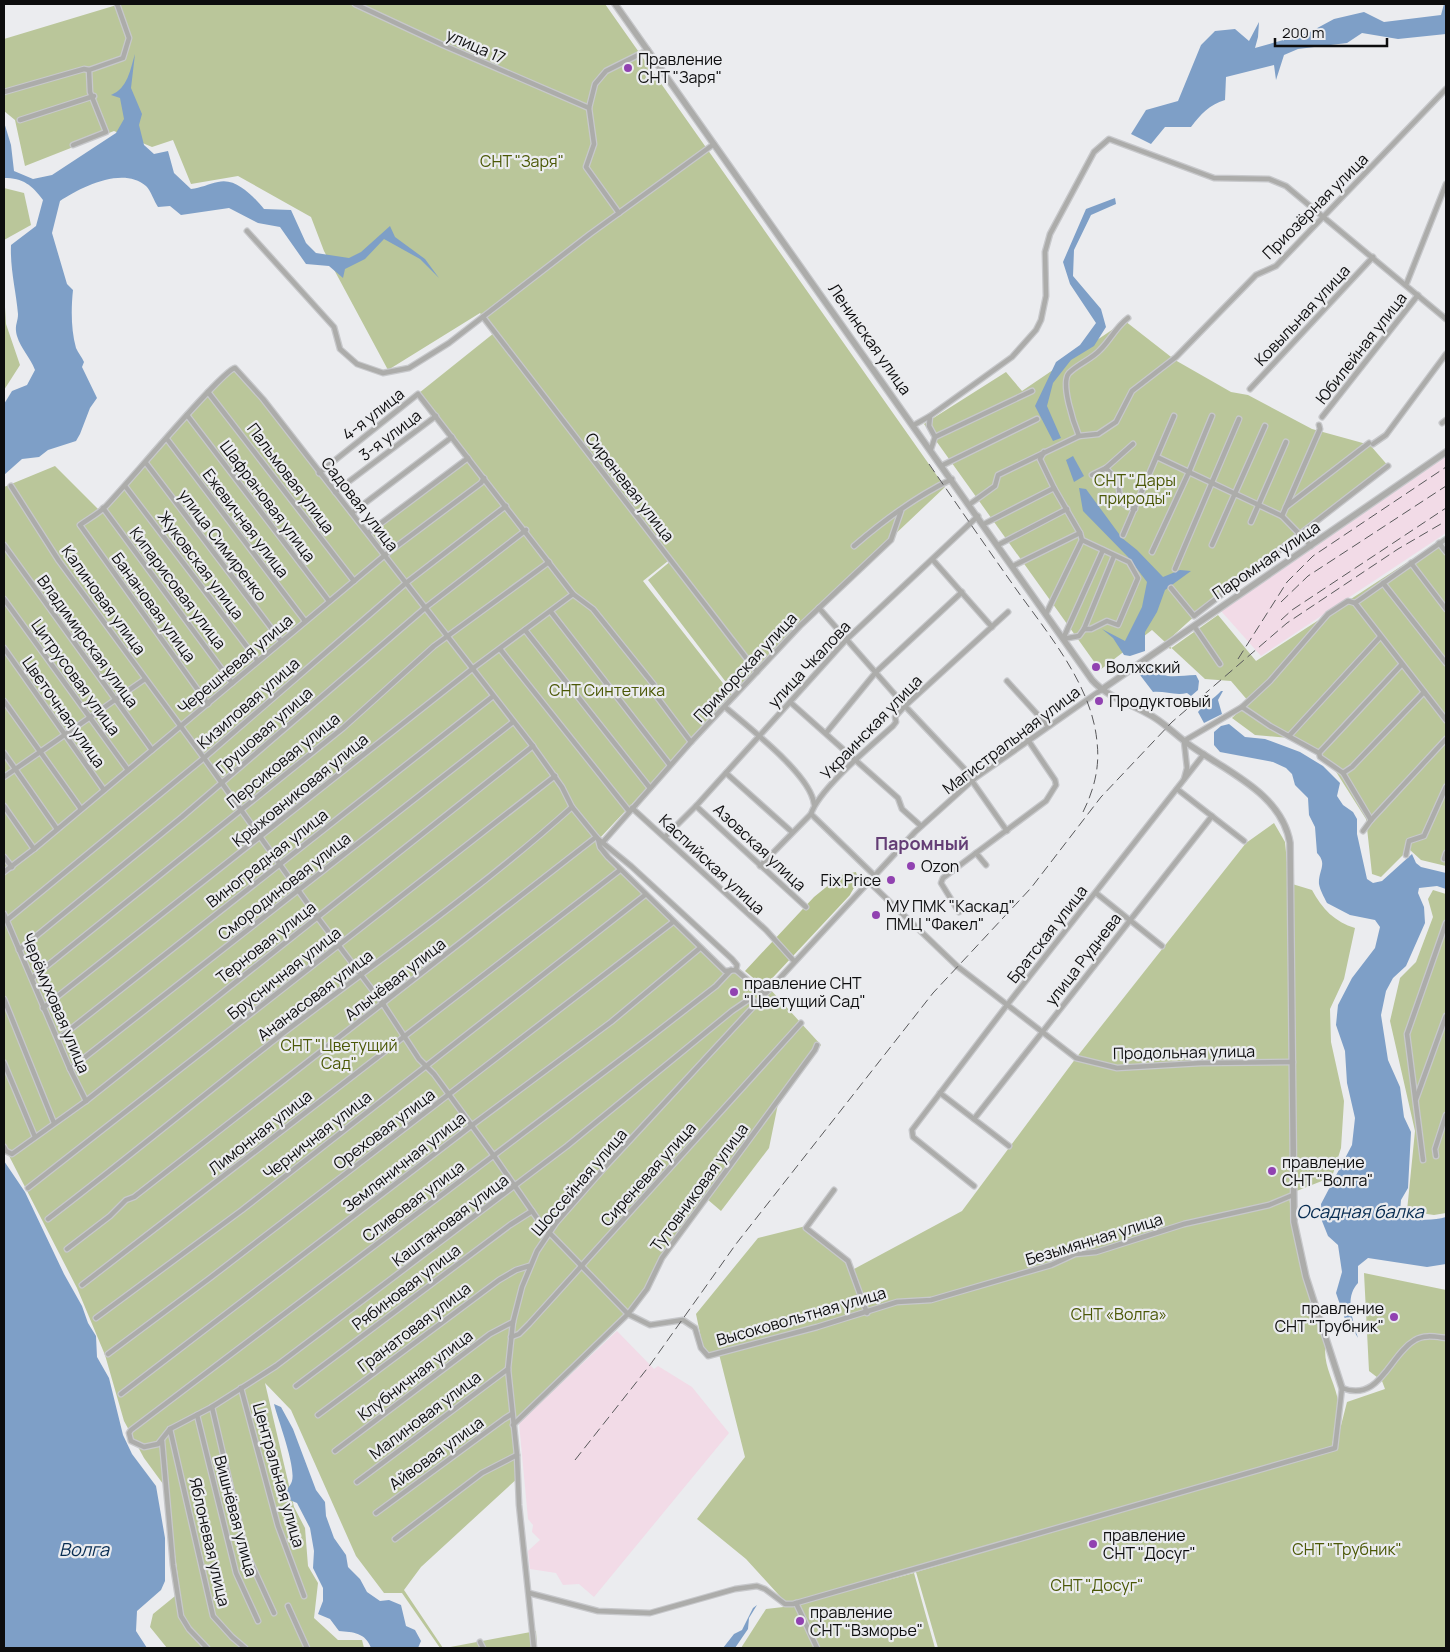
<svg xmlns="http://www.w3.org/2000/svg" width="1450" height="1652" font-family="Manrope,sans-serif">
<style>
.industrial{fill:#f2dbe7}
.green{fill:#bac69a}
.forest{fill:#b5c18f}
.water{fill:#7e9fc7}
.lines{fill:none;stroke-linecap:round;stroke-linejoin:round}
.minor-casing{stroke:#c7c8cb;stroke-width:7}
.tertiary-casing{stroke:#c7c8cb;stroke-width:8}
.minor{stroke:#acacaa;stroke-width:4.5}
.tertiary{stroke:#acacaa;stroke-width:5.5}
.rail{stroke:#58585a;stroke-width:1;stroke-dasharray:10 5;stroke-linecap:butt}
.poi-dot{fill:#9142b1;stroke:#ebecef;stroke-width:2}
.labels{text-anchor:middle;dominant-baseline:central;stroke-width:4.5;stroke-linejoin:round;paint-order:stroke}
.street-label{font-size:16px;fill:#0d0d0e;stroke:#ebecef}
.poi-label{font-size:16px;fill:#0d0d0e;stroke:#ebecef;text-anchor:start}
.park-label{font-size:16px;fill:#4b5806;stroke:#ebecef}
.neighbourhood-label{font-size:18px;font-weight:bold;fill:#643d75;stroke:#ebecef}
.water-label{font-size:18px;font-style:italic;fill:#072c51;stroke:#ebecef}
</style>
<rect width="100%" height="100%" fill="#ebecef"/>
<g class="industrial">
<path d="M1446 456V533L1261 656 1221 611Z"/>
<path d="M617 1331 654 1369 658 1366 692 1387 729 1433 594 1597 579 1584 563 1585 556 1573 530 1569 528 1551 540 1540 532 1532 533 1525 528 1519 519 1423Z"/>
</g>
<g class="green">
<path d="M120 4H605L945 487 815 610 735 694 648 580 672 560 480 313 388 370 324 251 311 217 238 176 191 184 173 140 152 147 114 131 25 166 15 120 4 111V39Z"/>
<path d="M4 188 24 193 31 225 4 240Z"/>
<path d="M4 290 6 324 20 365 4 390Z"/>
<path d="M1125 321 1175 360 1231 392 1248 395 1312 429 1370 445 1390 468 1240 575 1165 643 1170 649 1218 615 1256 661 1446 537V866L1421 860 1409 849 1381 877 1372 874 1366 819 1333 767 1318 754 1289 738 1255 735 1232 718 1249 702 1231 681 1205 679 1152 630 1100 670 924 424 1006 372 1022 391Z"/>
<path d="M494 333 668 561 643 581 733 696 599 839 563 790 564 796 618 869 726 975 734 969 762 995 769 988 821 1045 778 1104 769 1148 721 1211 707 1199 664 1258 651 1286 628 1315 515 1422 520 1476 421 1567 404 1590 443 1648H440L402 1593H384L356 1556 291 1410 265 1383 294 1507 305 1528 308 1566 318 1583 314 1618 338 1640H362L364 1648H167L150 1627 153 1614 180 1592 166 1488 144 1458 124 1421 105 1355 77 1288 6 1150 4 1139V487L55 466 100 511 231 370H239L367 531 468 455 419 393Z"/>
<path d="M1274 823 1285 842 1289 883 1312 890C1322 909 1335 922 1355 928L1344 979 1330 1009 1331 1042 1344 1101 1341 1148 1332 1177 1289 1194C1294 1249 1308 1292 1326 1344 1322 1362 1333 1379 1337 1396 1341 1412 1335 1430 1332 1446L787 1604 746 1559 697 1519 745 1457 719 1354 705 1357 696 1314 758 1238 806 1226 847 1258 854 1269 962 1211 1076 1058 1246 843Z"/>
<path d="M1433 890 1446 894V1213L1434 1215 1407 1211 1415 1131 1390 1021 1400 978 1416 962 1433 917 1428 899Z"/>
<path d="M1364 1273 1446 1290V1648H938L916 1572 1335 1449 1347 1402 1385 1389 1382 1381 1369 1371Z"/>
<path d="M914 1573 935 1648H741L766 1609 792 1606Z"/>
<path d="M536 1631 537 1648H445Z"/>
</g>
<path class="forest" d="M856 872C859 880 854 888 850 895L764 987 745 971 814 897 841 875Z"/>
<g class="water">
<path d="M1444 4H1446V34L1398 39 1362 33 1347 43 1298 49 1284 55 1276 80 1274 65 1226 77 1225 100C1209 105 1201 114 1191 127H1165L1151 144 1131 134 1146 110 1178 101 1201 45 1215 31 1235 29 1249 41 1259 22 1258 37 1255 48 1308 33 1334 19 1364 12 1384 22 1441 15Z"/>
<path d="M135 54 131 88 142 114 139 125 144 145 154 154 168 151 174 173 191 189C201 188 208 184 218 182 236 177 254 197 264 209L291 210 306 243 316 253 349 258 361 252 390 226 395 237 425 259 439 278 420 259 384 239 365 259 345 269 343 278 329 266 306 264 280 227 258 223 229 208 181 215 170 206 158 207C154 201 151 191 146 186 123 166 81 187 60 201L52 233 67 284 73 290C71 309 71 330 76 348 78 353 82 357 84 362L82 367 97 398 90 408 80 434 76 441 48 450 39 457 22 459 4 475V404L12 391 27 385 35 370C30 357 21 349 17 336 14 325 18 323 18 314 16 291 10 269 11 245L36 226 43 200C32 185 23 178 4 178V122L11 145 14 171 33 179 52 175 116 133 124 119 120 98 111 95C128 88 130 70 135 54Z"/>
<path d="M1115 198 1116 204 1091 215 1074 250 1073 276 1101 309 1106 327 1094 346 1071 360 1053 383 1047 406 1061 438 1053 441 1035 406 1056 362 1080 345 1096 323 1070 284 1063 262 1086 209Z"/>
<path d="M1073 456 1084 476 1074 482 1066 460Z"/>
<path d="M1079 488 1086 489 1122 538 1137 550 1163 577 1180 570 1191 571 1165 590 1157 612 1145 632V651L1130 656 1124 655 1113 638 1102 629 1125 641 1142 607 1147 582 1128 557 1083 511Z"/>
<path d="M1151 667C1165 681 1178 675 1196 675L1199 681 1198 690 1191 696 1187 693C1176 696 1165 691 1153 692L1140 675 1146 668Z"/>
<path d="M1221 691H1223L1218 700 1222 714 1204 723 1198 712C1206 702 1214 699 1221 691Z"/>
<path d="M1229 724 1245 737 1265 739 1300 752 1323 766 1340 783 1337 796 1343 805 1353 812 1357 819V834L1367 879 1373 883 1382 881 1412 854 1416 863 1421 867 1446 873V889L1437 886 1419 888 1418 893 1424 907 1425 923 1406 966 1393 978 1386 991 1381 1015 1388 1060 1400 1087 1404 1117 1411 1132 1408 1188 1401 1200 1400 1211C1412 1222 1431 1221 1446 1217V1264L1427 1267 1368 1258 1358 1266V1283C1344 1298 1353 1320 1358 1338L1350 1324 1346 1322 1336 1293 1342 1272 1338 1245 1328 1236 1322 1221 1321 1204 1352 1145 1355 1118 1347 1083 1345 1051 1336 1025 1338 1005 1352 978 1375 948 1380 927 1375 920 1350 915 1327 903C1324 897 1320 890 1319 884 1318 871 1328 864 1317 853L1315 827 1309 815 1308 798 1295 785 1292 774 1286 768 1273 762 1220 752 1214 745V732L1221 726Z"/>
<path d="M4 1161 25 1192 64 1274 82 1306 88 1323 96 1336 97 1357 109 1378 123 1435 132 1454 156 1486 165 1538V1581L161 1590 137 1611 136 1631 147 1648H4Z"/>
<path d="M274 1404 281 1407 293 1429 316 1490 325 1502 326 1516 334 1538 346 1555 348 1567 360 1579 367 1592 380 1601 389 1600 401 1605 406 1626 415 1630 421 1641 418 1648H371C366 1633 353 1632 339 1631L330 1619 318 1614 323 1601V1588L313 1568 314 1551 310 1528 297 1503 280 1496C285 1492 290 1487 292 1481 296 1466 278 1420 274 1404Z"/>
<path d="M757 1605 749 1618 748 1629 735 1648H723L734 1634 742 1630 753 1608Z"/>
</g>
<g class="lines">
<defs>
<g id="minor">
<path d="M355 4 443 45 589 108"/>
<path d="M4 92 84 69 89 70"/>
<path d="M20 120 94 96"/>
<path d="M73 145 106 132 90 92 89 70 123 58 129 38 117 4"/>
<path d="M619 213 586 167 594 144 589 108 595 84 606 71 648 50"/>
<path d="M247 231 334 327 340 349 357 364 383 373 409 368 449 343 590 234 714 144"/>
<path d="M1406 285 1446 184"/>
<path d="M483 317 757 672"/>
<path d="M1250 389 1373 257"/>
<path d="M208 392 354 581"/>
<path d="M187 415 329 601"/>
<path d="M930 416 1012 357 1036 330 1041 320 1046 296 1045 252 1050 234 1094 152 1109 139 1214 178 1269 179 1286 186 1446 319"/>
<path d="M1322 417 1418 295"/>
<path d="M1442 423 1446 420"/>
<path d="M914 425 930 416 929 426 935 437"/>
<path d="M1079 436C1074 424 1060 383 1069 373 1078 364 1092 359 1100 350 1111 339 1116 327 1128 318"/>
<path d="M167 439 305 621"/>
<path d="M1133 444 1106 468C1109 472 1115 477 1117 481 1124 497 1111 501 1135 509"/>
<path d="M1373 444 1386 435 1446 354"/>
<path d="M931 449 935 437 1032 391"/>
<path d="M1044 452 1040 459 1054 488 1080 533 1082 540 1129 562 1138 578 1118 625 1107 621 1091 629H1084"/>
<path d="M1157 457 1282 516 1311 546"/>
<path d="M146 463 281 641"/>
<path d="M943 465 1037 419"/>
<path d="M319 473 418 394 573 594 593 609 654 685"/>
<path d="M1092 475 1106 468"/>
<path d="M11 486 59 561 204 758 318 918 383 1004 419 1059 434 1074 494 1156 541 1224 628 1314 650 1325 683 1320 695 1328 701 1348 708 1356 817 1327 897 1302 931 1300 1051 1265 1075 1254 1096 1252 1184 1224 1269 1205 1293 1195"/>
<path d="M125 486 257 660"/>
<path d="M335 492 436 416"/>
<path d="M970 504 995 486 998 475 1079 436 1098 434 1116 422 1132 391 1176 357 1256 275 1276 266 1446 89"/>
<path d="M1286 507 1369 443"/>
<path d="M103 508 232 683"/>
<path d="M352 513 452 437"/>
<path d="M1282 516 1320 429 1319 425"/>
<path d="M1251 522 1286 442"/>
<path d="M984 524 1054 488"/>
<path d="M368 533 468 458"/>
<path d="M1123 535 1174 416"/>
<path d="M1439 543 1446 552"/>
<path d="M4 545 152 750"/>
<path d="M998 545 1067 509"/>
<path d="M1212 545 1265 426"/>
<path d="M854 546C884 520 917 496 952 479"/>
<path d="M1152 552 1189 472 1212 416"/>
<path d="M933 560 992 627"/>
<path d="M1411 563 1446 609"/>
<path d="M1013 566 1080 533"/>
<path d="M1175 569 1239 419"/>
<path d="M1383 583 1446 663"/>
<path d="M1171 588 1194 616 1388 466"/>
<path d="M4 599 128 770"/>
<path d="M1355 603 1446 720"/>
<path d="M819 608 905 706 974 779"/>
<path d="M551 612 670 765"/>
<path d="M1046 614 1082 540"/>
<path d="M1194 626 1220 664"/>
<path d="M525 630 650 788"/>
<path d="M1063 639 1079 636 1084 629 1114 556"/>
<path d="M1063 639 1103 550"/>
<path d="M4 648 104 790"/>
<path d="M500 649 629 811"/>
<path d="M1007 681 1048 726"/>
<path d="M651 689 691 742"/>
<path d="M4 701 81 809"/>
<path d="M790 702 898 798 902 809 921 826"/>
<path d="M208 704 80 525C88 519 98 514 105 507 124 488 222 370 235 368L263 399 532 745 562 787 572 807 598 839 631 866 732 959 737 965 736 970"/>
<path d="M725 707C748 727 811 775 814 804"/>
<path d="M1242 707 1270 726 1319 753 1320 757 1343 773 1371 820"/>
<path d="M826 733 876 672 962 592"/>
<path d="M1289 736 1380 637"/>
<path d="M4 753 57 829"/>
<path d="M1319 753 1402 664"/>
<path d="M726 773 792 832"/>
<path d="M1343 773 1352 767 1424 692"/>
<path d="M4 777 145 679"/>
<path d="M1184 779 1187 768 1184 741 1242 707 1270 681 1328 614 1348 601 1355 603 1446 539"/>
<path d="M972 781 1007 831"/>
<path d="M1177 789 1244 841"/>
<path d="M4 806 34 849"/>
<path d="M696 806 806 907"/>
<path d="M632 808 766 930 794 961"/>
<path d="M811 814 874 875"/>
<path d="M1363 831 1371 820 1446 739"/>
<path d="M665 837 696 806 846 640 978 516"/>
<path d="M598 839 600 847 608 857 725 971 736 970 764 994"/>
<path d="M603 842 691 742 800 626 891 540 901 511"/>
<path d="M1406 855 1409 841 1424 836 1446 787"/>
<path d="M4 857 12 867"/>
<path d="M1444 859 1446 853"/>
<path d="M986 865 976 853 1046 801 1056 785 1055 780 1028 740"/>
<path d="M760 866 811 814C819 789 872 745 893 726L896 722 895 717 905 706 1008 612"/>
<path d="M4 872 34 849 385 555 481 483 484 478"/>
<path d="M868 881 957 966 1076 1058 1117 1068 1201 1063 1293 1062"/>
<path d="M1096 893 1162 946"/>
<path d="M959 912 941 883 943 878 976 853"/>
<path d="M4 914 70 1069 86 1101"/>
<path d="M7 920 204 758 406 583 506 506"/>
<path d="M19 950 182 817 425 608 526 530"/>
<path d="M731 970 716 986 653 1035 131 1430 129 1433 131 1441 144 1447 158 1444 170 1429 212 1407 276 1366 567 1146 732 1011 751 998 756 1003"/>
<path d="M32 978 343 728 434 646 549 562"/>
<path d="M4 999 54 1123"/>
<path d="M43 1008 472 669 573 594"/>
<path d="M58 1039 492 697"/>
<path d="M4 1063 35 1137"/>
<path d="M70 1069 513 722"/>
<path d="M940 1093 1009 1146"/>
<path d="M1416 1099 1446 1016"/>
<path d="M974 1119 1212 816"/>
<path d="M4 1147 6 1151 12 1154 86 1101 533 746"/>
<path d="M1436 1156 1435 1149 1446 1115"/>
<path d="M1423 1160 1407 1034 1446 923"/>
<path d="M974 1186 913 1137 912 1130 1007 1005 1204 754"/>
<path d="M28 1188 555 776"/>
<path d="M834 1190 806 1228 848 1261 867 1313"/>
<path d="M48 1219C128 1158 206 1093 286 1031 382 958 482 888 572 807"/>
<path d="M67 1249 110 1216 126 1200 134 1197 596 837"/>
<path d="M82 1285 620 870"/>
<path d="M96 1318 242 1210 645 895"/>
<path d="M511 1337 519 1334 529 1324 801 1023"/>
<path d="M108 1354 210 1278 673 922"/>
<path d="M296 1386 510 1225 532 1211"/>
<path d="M241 1388 278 1526 304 1596"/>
<path d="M121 1394 471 1126 611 1022 700 948"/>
<path d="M212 1407 246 1552 274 1613"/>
<path d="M197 1415 236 1573 258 1621"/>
<path d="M318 1415 499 1280 516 1270 529 1266"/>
<path d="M513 1425 628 1314 647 1289 662 1258 815 1050 817 1045"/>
<path d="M170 1429 213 1616 232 1637 245 1648"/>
<path d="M162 1441 173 1565 181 1616 189 1629 207 1648"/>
<path d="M335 1451 490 1334 513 1322"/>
<path d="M357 1482 508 1369"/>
<path d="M376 1513 504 1419 512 1414"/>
<path d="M395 1539 482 1473 517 1455"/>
<path d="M529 1593 598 1611 650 1613 735 1589 757 1586 765 1589 785 1604H793L1335 1448 1342 1388C1380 1403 1389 1355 1415 1340 1424 1334 1437 1337 1446 1338"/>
<path d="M796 1603 817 1648"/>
<path d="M288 1606 307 1648"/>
<path d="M480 1642 483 1648"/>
<path d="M534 1648 519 1505 517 1455 508 1369 513 1322 522 1287 537 1251 556 1223 606 1166 915 832 974 779 1101 690"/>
</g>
<g id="tertiary">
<path d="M615 4 1092 680C1109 699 1134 704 1155 718 1169 727 1180 739 1194 748 1230 773 1282 795 1290 843L1294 1222 1306 1277 1342 1388"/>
<path d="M1101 690 1446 452"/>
</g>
</defs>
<use href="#minor" class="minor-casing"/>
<use href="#tertiary" class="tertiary-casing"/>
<use href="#minor" class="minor"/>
<use href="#tertiary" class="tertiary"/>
<g class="rail">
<path d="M929 464C958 506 987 548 1016 589 1048 634 1092 685 1097 742 1100 767 1094 790 1083 812"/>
<path d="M1281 602 1308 576 1446 486"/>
<path d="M1281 620 1292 610 1446 508"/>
<path d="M1238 659 1287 582 1313 556 1446 467"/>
<path d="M575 1460 650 1365 736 1244 933 993 1031 888 1101 797 1172 722 1287 623 1398 549 1446 521"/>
</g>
</g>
<g class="poi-dot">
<circle cx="628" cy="68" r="5"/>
<circle cx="1096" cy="667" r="5"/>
<circle cx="1099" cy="701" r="5"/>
<circle cx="911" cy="866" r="5"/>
<circle cx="891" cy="880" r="5"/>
<circle cx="876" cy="915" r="5"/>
<circle cx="734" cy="992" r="5"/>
<circle cx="1272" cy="1171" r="5"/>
<circle cx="1394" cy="1317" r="5"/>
<circle cx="1093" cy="1544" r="5"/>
<circle cx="800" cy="1621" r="5"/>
</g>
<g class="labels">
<g class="street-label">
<text transform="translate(476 46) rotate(24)">улица 17</text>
<text transform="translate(1315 206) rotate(-45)">Приозёрная улица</text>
<text transform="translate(1302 315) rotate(-47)">Ковыльная улица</text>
<text transform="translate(870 339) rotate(55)">Ленинская улица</text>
<text transform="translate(1361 348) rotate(-52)">Юбилейная улица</text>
<text transform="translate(373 414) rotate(-38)">4-я улица</text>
<text transform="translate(390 435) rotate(-37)">3-я улица</text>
<text transform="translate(291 478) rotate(53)">Пальмовая улица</text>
<text transform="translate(630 487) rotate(52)">Сиреневая улица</text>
<text transform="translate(268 501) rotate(53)">Шафрановая улица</text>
<text transform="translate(360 504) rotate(52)">Садовая улица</text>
<text transform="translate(246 523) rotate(53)">Ежевичная улица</text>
<text transform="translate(223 545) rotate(53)">улица Симиренко</text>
<text transform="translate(1266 560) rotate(-34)">Паромная улица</text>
<text transform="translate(201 565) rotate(53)">Жуковская улица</text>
<text transform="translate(178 588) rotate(53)">Кипарисовая улица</text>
<text transform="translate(104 600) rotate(54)">Калиновая улица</text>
<text transform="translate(154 607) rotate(54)">Банановая улица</text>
<text transform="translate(88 641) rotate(54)">Владимирская улица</text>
<text transform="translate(235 664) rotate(-40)">Черешневая улица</text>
<text transform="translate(809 664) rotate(-47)">улица Чкалова</text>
<text transform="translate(745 667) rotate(-47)">Приморская улица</text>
<text transform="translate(76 677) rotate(54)">Цитрусовая улица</text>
<text transform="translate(248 703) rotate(-41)">Кизиловая улица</text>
<text transform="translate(64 712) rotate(55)">Цветочная улица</text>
<text transform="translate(871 727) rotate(-46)">Украинская улица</text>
<text transform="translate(264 730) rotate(-41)">Грушовая улица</text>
<text transform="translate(1011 740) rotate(-37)">Магистральная улица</text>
<text transform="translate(283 760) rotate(-39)">Персиковая улица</text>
<text transform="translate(300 790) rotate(-39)">Крыжовниковая улица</text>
<text transform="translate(760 847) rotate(43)">Азовская улица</text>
<text transform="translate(267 858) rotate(-38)">Виноградная улица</text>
<text transform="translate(712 864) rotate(43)">Каспийская улица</text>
<text transform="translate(284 886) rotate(-38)">Смородиновая улица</text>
<text transform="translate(1047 934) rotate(-52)">Братская улица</text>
<text transform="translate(266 942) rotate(-38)">Терновая улица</text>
<text transform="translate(1083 959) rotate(-52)">улица Руднева</text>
<text transform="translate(284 973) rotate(-38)">Брусничная улица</text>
<text transform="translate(395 979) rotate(-38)">Алычёвая улица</text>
<text transform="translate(315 995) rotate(-37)">Ананасовая улица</text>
<text transform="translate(56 1003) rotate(67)">Черёмуховая улица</text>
<text transform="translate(1184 1052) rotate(-1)">Продольная улица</text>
<text transform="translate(384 1129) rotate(-37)">Ореховая улица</text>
<text transform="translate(260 1132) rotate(-38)">Лимонная улица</text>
<text transform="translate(317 1135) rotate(-38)">Черничная улица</text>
<text transform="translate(404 1162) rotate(-38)">Земляничная улица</text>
<text transform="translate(648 1174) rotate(-48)">Сиреневая улица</text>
<text transform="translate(579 1182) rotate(-49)">Шоссейная улица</text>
<text transform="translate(699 1187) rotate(-54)">Тутовниковая улица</text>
<text transform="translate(413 1201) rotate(-37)">Сливовая улица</text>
<text transform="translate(450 1220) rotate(-37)">Каштановая улица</text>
<text transform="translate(1094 1239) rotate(-17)">Безымянная улица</text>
<text transform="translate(406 1287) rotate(-37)">Рябиновая улица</text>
<text transform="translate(801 1316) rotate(-16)">Высоковольтная улица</text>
<text transform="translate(414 1327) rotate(-37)">Гранатовая улица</text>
<text transform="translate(415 1375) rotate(-37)">Клубничная улица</text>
<text transform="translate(425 1415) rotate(-37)">Малиновая улица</text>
<text transform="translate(436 1453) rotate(-36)">Айвовая улица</text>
<text transform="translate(279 1475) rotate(74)">Центральная улица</text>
<text transform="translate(236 1516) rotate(75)">Вишнёвая улица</text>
<text transform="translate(210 1542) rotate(77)">Яблоневая улица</text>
</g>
<g class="poi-label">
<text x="638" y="59">Правление<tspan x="638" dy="18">СНТ "Заря"</tspan></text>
<text x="1106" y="667">Волжский</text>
<text x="1109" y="701">Продуктовый</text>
<text x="921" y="866">Ozon</text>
<text x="881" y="880" text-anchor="end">Fix Price</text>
<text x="886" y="906">МУ ПМК "Каскад"<tspan x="886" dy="18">ПМЦ "Факел"</tspan></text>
<text x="744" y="983">правление СНТ<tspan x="744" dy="18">"Цветущий Сад"</tspan></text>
<text x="1282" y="1162">правление<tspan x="1282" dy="18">СНТ "Волга"</tspan></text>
<text x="1384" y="1308" text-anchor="end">правление<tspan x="1384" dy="18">СНТ "Трубник"</tspan></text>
<text x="1103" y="1535">правление<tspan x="1103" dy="18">СНТ "Досуг"</tspan></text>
<text x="810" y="1612">правление<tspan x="810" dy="18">СНТ "Взморье"</tspan></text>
</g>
<g class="park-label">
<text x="522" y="161">СНТ "Заря"</text>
<text x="1135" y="480">СНТ "Дары<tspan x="1135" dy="18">природы"</tspan></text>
<text x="607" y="690">СНТ Синтетика</text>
<text x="339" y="1045">СНТ "Цветущий<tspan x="339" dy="18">Сад"</tspan></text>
<text x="1119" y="1314">СНТ «Волга»</text>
<text x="1347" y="1549">СНТ "Трубник"</text>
<text x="1097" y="1585">СНТ "Досуг"</text>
</g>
<g class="neighbourhood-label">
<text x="922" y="843">Паромный</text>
</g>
<g class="water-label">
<text x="1360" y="1211">Осадная балка</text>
<text x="84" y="1549">Волга</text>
</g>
</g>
<rect width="1450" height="1652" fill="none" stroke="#0d0d0e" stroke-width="10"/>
<path d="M1275 38v8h112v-8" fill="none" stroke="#0d0d0e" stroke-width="2.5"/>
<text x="1282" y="38" font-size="15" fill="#0d0d0e" stroke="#ebecef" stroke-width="4" paint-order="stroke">200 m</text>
</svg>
